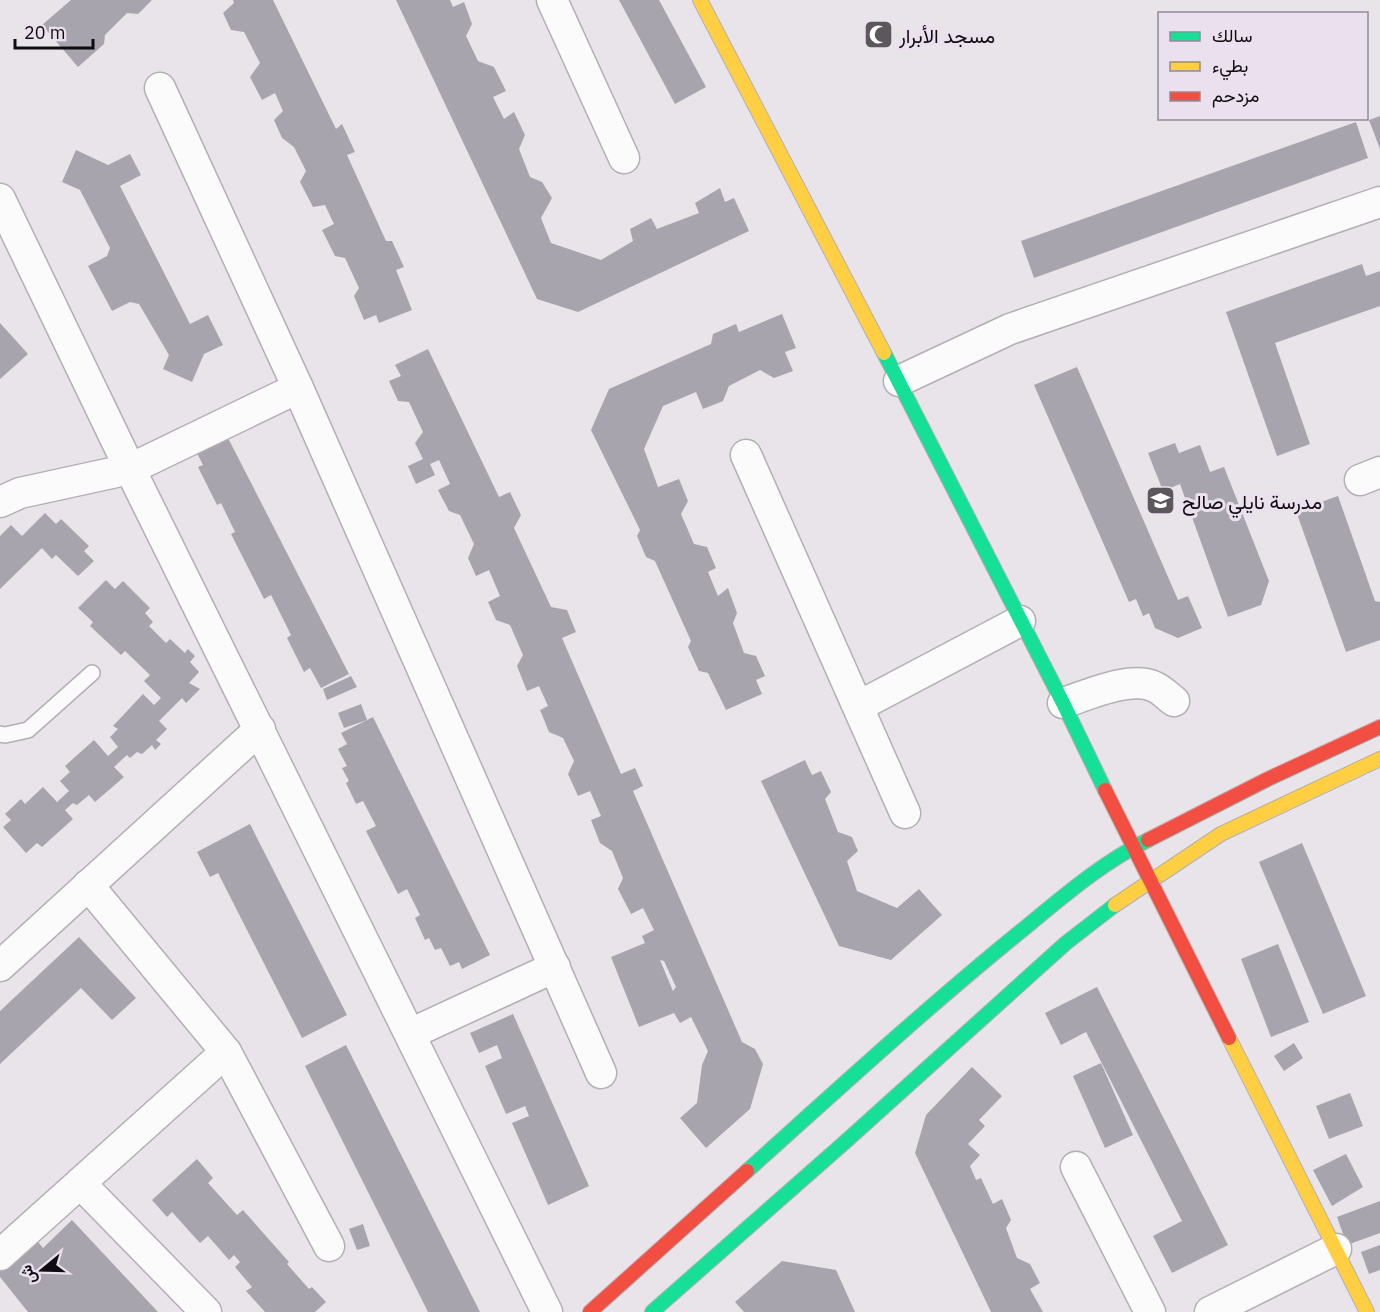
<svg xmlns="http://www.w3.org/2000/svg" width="1380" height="1312" font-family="'IBM Plex Sans',Vazirmatn,sans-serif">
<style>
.building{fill:#a8a4ae;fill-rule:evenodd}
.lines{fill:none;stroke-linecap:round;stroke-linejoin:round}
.lane-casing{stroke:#b3afb4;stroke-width:18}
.street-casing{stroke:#b3afb4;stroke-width:33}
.fast-casing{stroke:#b3afb4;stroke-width:16}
.slow-casing{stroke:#b3afb4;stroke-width:16}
.jam-casing{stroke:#b3afb4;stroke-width:16}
.lane{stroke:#fcfbfc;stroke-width:15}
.street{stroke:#fcfbfc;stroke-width:30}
.fast{stroke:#16e098;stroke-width:14}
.slow{stroke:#ffcf43;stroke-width:14}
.jam{stroke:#f24e42;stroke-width:14}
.labels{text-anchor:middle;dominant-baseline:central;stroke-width:6;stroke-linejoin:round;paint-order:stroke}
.poi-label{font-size:20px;fill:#0f0b10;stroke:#ebe0ee;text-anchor:start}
</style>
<rect width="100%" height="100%" fill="#e9e4ea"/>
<g class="building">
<path d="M71 0H152L138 14 127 13 105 35 104 44 78 67 42 25Z"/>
<path d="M233 0H273L336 129 342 124 355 152 347 155 386 241H392L404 267 396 270 412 310 379 323 376 315 364 320 354 296 359 288 345 258 335 256 322 230 334 224 325 205 313 207 300 182 306 171 294 147 282 138 274 120 283 111 275 93 262 100 250 77 260 63 244 32 231 30 223 13 234 3Z"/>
<path d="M396 0H450L453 7 464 2 472 24 466 36 478 61 494 67 506 91 493 97 504 119 514 112 525 135 519 149 530 177 542 182 552 198 541 218 551 243 601 260 633 241 630 229 651 218 657 229 699 213 695 203 720 188 725 202 734 198 749 231 578 312 537 299Z"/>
<path d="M619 0H659L706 87 675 104Z"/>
<path d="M1380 116V149L1369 120Z"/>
<path d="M1356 122 1368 158 1034 278 1021 241Z"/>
<path d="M76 150 108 165 130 154 141 175 120 186 190 324 208 315 223 345 204 354 192 382 163 369 169 355 139 304 130 302 112 311 88 266 107 256 110 248 80 190 62 182Z"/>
<path d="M1362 264 1366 276 1380 271V306L1275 343 1310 444 1277 456 1226 312Z"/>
<path d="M782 314 796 348 785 352 793 371 774 378 760 370 729 386 723 401 703 409 696 392 663 406 644 449 658 487 679 479 688 501 681 514 694 544 707 547 716 568 708 572 718 596 728 588 737 613 733 623 744 653 756 656 765 676 756 680 762 694 726 710 708 673 699 671 688 647 691 641 655 561 646 557 637 536 640 530 591 430 609 389 711 344 713 334 736 324 739 332Z"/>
<path d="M0 323 28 354 0 379Z"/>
<path d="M428 349 499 497 510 492 521 515 514 528 551 607 567 610 576 632 562 638 621 774 635 768 643 786 633 791 742 1042 755 1049 763 1064 750 1109 706 1148 680 1118 697 1103 702 1065 708 1051 691 1017 680 1023 674 1013 639 1027 611 957 645 943 642 936 654 930 643 908 631 914 618 889 623 878 612 851 600 843 591 820 601 816 590 791 578 796 568 774 574 761 563 738 549 732 540 710 548 706 539 686 527 691 517 666 523 655 510 625 496 620 488 602 500 596 489 570 476 576 468 558 474 544 460 515 449 511 438 490 450 484 439 460 430 464 435 475 416 484 408 466 423 459 415 443 423 432 409 402 398 401 389 381 401 376 395 365ZM660 960 664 961 676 987 673 991Z"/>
<path d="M1077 367 1178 600 1188 596 1202 628 1178 638 1155 628 1149 613 1143 616 1136 599 1129 602 1034 385Z"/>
<path d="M228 438 349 674 321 688 310 668 304 672 287 638 291 635 271 595 264 599 231 534 235 532 221 503 217 505 198 467 203 465 193 445Z"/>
<path d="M1175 443 1179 453 1200 445 1210 472 1224 467 1269 581 1261 605 1228 617 1180 484 1163 491 1148 453Z"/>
<path d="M1338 496 1375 601 1380 602V640L1346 652 1296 511Z"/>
<path d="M45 513 56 524 61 519 89 546 84 551 94 561 78 576 56 555 52 559 42 548 0 589V536L11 525 22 536Z"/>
<path d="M106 580 115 589 123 581 150 608 145 613 153 622 149 626 166 643 170 639 185 653 188 649 195 656 190 662 199 672 189 683 200 689 186 703 182 698 159 721 167 729 156 740 161 744 155 750 152 745 142 754 137 752 130 758 127 755 114 767 124 777 95 802 89 795 77 805 73 803 65 810 73 819 42 847 37 843 26 853 3 827 11 820 5 814 21 799 25 804 43 787 57 802 69 791 60 781 70 772 65 766 94 740 108 756 118 747 110 737 118 729 113 726 143 694 154 705 161 698 144 681 150 675 125 651 121 655 90 626 93 622 78 608Z"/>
<path d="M351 676 357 687 327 700 323 689Z"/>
<path d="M361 704 367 720 344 728 338 713Z"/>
<path d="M373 717 490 955 462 969 459 962 450 966 441 948 435 950 429 938 425 940 415 918 420 915 407 889 398 894 366 831 376 826 363 801 356 804 346 783 349 781 342 768 347 766 338 749 347 744 341 733Z"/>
<path d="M805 760 812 775 821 771 831 792 825 799 838 832 852 837 858 851 847 861 857 891 897 908 919 889 942 915 891 960 839 946 761 781Z"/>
<path d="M250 824 347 1015 302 1038 218 873 210 877 197 852Z"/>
<path d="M1302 843 1366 996 1323 1014 1259 862Z"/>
<path d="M79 937 136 998 112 1020 81 988 0 1064V1011Z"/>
<path d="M1278 944 1309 1022 1271 1037 1241 959Z"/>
<path d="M1097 987 1228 1245 1172 1273 1153 1236 1182 1221 1086 1032 1061 1045 1045 1013Z"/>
<path d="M513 1014 589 1186 548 1205 512 1123 529 1116 525 1106 506 1114 485 1066 502 1058 497 1045 479 1053 470 1033Z"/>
<path d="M1294 1043 1303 1058 1284 1071 1274 1056Z"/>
<path d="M346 1045 480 1312H428L305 1066Z"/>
<path d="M1101 1063 1133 1135 1105 1148 1073 1076Z"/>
<path d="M972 1067 1002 1096 979 1120 985 1126 968 1144 980 1155 970 1166 976 1180 981 1178 993 1204 1002 1199 1011 1220 1006 1228 1017 1258 1030 1264 1040 1283 1030 1289 1043 1312H991L915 1153 926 1115Z"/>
<path d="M1350 1093 1363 1126 1329 1139 1316 1106Z"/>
<path d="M1346 1154 1363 1187 1332 1206 1313 1170Z"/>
<path d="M197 1159 213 1178 208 1183 237 1215 243 1210 289 1262 287 1264 309 1289 312 1287 326 1302 315 1312H265L246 1291 252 1287 235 1267 240 1262 234 1255 229 1260 208 1236 200 1243 172 1212 167 1217 152 1200Z"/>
<path d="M1380 1201V1233L1347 1245 1337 1217Z"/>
<path d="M72 1220 158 1312H28L0 1277V1258L31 1233 43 1248Z"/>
<path d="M363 1224 370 1246 357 1250 349 1229Z"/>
<path d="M1380 1245V1270L1369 1274 1361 1252Z"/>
<path d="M782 1261 836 1270 855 1312H744L735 1302Z"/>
</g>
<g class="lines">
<defs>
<path id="lane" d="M0 734 5 735 28 730 92 673"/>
<g id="street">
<path d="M552 0 624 158"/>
<path d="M160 88 298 388 601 1073"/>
<path d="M0 199 130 469 547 1312"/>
<path d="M899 381 1010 329 1380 202"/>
<path d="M746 455 905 813"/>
<path d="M1360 480 1380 472"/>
<path d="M0 502 20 493 130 469 298 388"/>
<path d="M1063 703C1088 695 1131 675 1155 687 1162 690 1168 697 1174 701"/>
<path d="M859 706 1020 621"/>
<path d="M88 885 226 1052 329 1246"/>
<path d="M0 966 260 729"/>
<path d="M410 1034 555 967"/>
<path d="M1076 1167 1150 1312"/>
<path d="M80 1183 206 1312"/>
<path d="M0 1255 226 1052"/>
<path d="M1210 1312 1336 1249"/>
</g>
<g id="fast">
<path d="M884 353 1063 703 1105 790"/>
<path d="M747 1171C835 1092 923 1011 1015 936 1057 902 1099 864 1148 840"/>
<path d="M652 1312 844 1143 1066 943 1115 905"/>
</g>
<g id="slow">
<path d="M700 0 884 353"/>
<path d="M1115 905 1221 834 1380 759"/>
<path d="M1229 1038 1367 1312"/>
</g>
<g id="jam">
<path d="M1105 790 1229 1038"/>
<path d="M1148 840 1268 779 1380 727"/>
<path d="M590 1312 747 1171"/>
</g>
</defs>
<use href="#lane" class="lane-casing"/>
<use href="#street" class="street-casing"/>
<use href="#fast" class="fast-casing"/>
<use href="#slow" class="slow-casing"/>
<use href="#jam" class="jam-casing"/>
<use href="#lane" class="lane"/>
<use href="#street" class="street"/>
<use href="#fast" class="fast"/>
<use href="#slow" class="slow"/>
<use href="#jam" class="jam"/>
</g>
<defs>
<symbol id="mosque-square" viewBox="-11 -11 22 22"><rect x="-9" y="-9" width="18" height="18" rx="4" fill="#5b575c" stroke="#ebe0ee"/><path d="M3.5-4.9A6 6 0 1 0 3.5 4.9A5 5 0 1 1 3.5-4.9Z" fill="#fff"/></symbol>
<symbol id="school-square" viewBox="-11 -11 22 22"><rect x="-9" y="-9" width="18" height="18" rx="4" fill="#5b575c" stroke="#ebe0ee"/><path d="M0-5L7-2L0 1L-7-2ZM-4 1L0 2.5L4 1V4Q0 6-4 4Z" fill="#fff"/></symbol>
</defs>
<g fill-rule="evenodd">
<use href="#mosque-square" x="862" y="18" width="33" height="33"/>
<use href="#school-square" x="1144" y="484" width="33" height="33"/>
</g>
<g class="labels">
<g class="poi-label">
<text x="899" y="35">مسجد الأبرار</text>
<text x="1182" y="501">مدرسة نايلي صالح</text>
</g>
</g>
<rect x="1158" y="12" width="210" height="108" fill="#ebe0ee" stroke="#938b95" stroke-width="1.5"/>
<rect x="1170" y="32" width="30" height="9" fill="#16e098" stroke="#938b95" stroke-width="1.5"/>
<text x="1212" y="42" font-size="18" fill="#0f0b10">سالك</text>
<rect x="1170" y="62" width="30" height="9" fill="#ffcf43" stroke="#938b95" stroke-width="1.5"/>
<text x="1212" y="72" font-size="18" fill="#0f0b10">بطيء</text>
<rect x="1170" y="92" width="30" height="9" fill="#f24e42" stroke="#938b95" stroke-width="1.5"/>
<text x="1212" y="102" font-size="18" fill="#0f0b10">مزدحم</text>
<g transform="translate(42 1270) rotate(251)" stroke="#ebe0ee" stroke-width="4.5" paint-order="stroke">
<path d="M0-4.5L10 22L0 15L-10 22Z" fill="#0f0b10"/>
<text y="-9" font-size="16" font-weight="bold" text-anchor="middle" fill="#0f0b10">ش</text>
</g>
<path d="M15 39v9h78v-9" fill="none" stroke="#0f0b10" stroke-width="3"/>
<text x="24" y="39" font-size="18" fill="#0f0b10" stroke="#ebe0ee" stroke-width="4.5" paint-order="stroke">20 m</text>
</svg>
